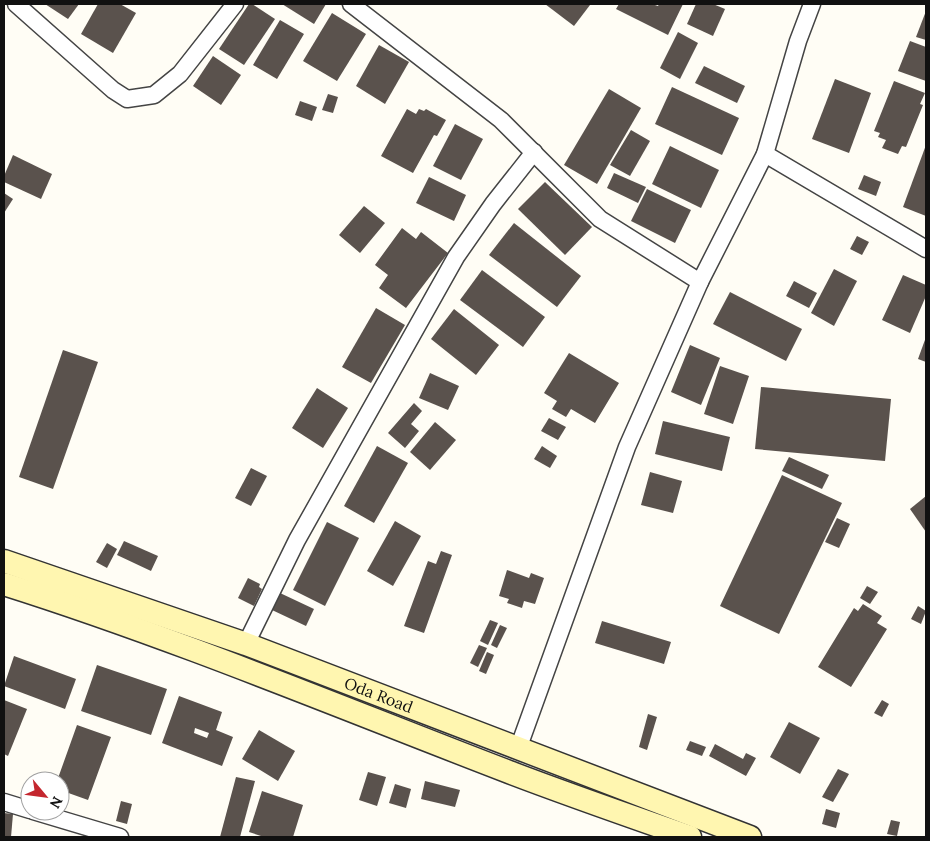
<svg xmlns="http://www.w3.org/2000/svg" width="930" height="841" font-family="Lora,serif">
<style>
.building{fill:#5a524d;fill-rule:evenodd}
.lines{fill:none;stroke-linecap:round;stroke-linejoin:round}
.street-casing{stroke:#444;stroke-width:19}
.secondary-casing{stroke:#333;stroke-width:25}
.street{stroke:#fff;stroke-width:16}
.secondary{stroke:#fff6b0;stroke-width:22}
.labels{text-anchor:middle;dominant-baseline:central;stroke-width:5;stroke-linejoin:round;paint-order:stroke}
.street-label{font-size:16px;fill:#111;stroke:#fff}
</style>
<rect width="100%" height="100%" fill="#fffdf5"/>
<g class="building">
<path d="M45 4H79L68 19Z"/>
<path d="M98 4H120L136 13 113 53 81 34Z"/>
<path d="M249 4H252L275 19 244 65 219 49Z"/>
<path d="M282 4H326L314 24Z"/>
<path d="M545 4H588L590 5 574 26Z"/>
<path d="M619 4H652L658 6 659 4H683L668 35 616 9Z"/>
<path d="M696 4H713L725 9 713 36 687 24Z"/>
<path d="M926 11V40L916 37Z"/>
<path d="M332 13 366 34 337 81 303 61Z"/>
<path d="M280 20 304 34 277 79 253 65Z"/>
<path d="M678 32 698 43 680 79 660 68Z"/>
<path d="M910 41 926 47V81L898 71Z"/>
<path d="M379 45 409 62 385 104 356 86Z"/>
<path d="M213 56 241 75 221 105 193 86Z"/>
<path d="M704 66 745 86 737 103 695 83Z"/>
<path d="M835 79 871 93 849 153 812 139Z"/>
<path d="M894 81 925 93 920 104 923 105 906 147 902 146 898 154 882 148 886 140 878 137 880 133 874 131Z"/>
<path d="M672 87 739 118 722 155 655 124Z"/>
<path d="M609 89 641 108 597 184 564 165Z"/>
<path d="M328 94 338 97 333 113 322 110Z"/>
<path d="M300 101 317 107 312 121 295 115Z"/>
<path d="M407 109 416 114 419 109 424 111 426 109 446 120 437 136 434 135 413 173 381 156Z"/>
<path d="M455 124 483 139 461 180 433 166Z"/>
<path d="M631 130 650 141 630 176 610 165Z"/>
<path d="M926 145V216L903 207Z"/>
<path d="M670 146 719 170 701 208 652 184Z"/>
<path d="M13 155 52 174 41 199 4 182V176Z"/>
<path d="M614 173 646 187 638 203 607 188Z"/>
<path d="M864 175 881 182 876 196 858 189Z"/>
<path d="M429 177 466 195 454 221 416 203Z"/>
<path d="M545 182 592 227 565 255 518 209Z"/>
<path d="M647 189 691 210 675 243 631 221Z"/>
<path d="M4 193 13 199 4 213Z"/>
<path d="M364 206 385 223 360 253 339 235Z"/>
<path d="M514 223 581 276 557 307 489 255Z"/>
<path d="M402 228 416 239 421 232 448 253 406 308 379 288 388 275 375 265Z"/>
<path d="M857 236 869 242 862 255 850 249Z"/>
<path d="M834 269 857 281 834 326 811 313Z"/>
<path d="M482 270 545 317 523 347 460 300Z"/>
<path d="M903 275 926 285V296L910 333 882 320Z"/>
<path d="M794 281 817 293 809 308 786 296Z"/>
<path d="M730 292 802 329 786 361 713 324Z"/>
<path d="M376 308 405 325 371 383 342 367Z"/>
<path d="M454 309 499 345 476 375 431 339Z"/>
<path d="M926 337V362L918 359Z"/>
<path d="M690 345 720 358 701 405 671 392Z"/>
<path d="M63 350 98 362 53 489 19 477Z"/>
<path d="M569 353 619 383 595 423 571 409 566 417 552 409 557 401 544 393Z"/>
<path d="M720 366 749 376 733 424 704 414Z"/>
<path d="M430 373 459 386 448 410 419 398Z"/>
<path d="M761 387 891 399 885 461 755 449Z"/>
<path d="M317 388 348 408 323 448 292 428Z"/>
<path d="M414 403 422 411 411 424 419 431 405 448 388 433Z"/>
<path d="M549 418 566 427 558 440 541 431Z"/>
<path d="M663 421 730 437 722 471 655 454Z"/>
<path d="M435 422 456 440 430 470 410 452Z"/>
<path d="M377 446 408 463 374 523 344 506Z"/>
<path d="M542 446 557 456 550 468 534 459Z"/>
<path d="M789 457 829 475 822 489 782 471Z"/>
<path d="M251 468 267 476 251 506 235 498Z"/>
<path d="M650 472 682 481 673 513 641 505Z"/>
<path d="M782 475 842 503 779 634 720 606Z"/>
<path d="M926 496V532L910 509Z"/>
<path d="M837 518 850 524 839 548 825 542Z"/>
<path d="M395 521 421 536 393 586 367 571Z"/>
<path d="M327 522 359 538 325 606 293 590Z"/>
<path d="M124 541 158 556 151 571 117 555Z"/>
<path d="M107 543 117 549 107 568 96 562Z"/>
<path d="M441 551 452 555 424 633 404 626 428 561 436 564Z"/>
<path d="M507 570 529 578 531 573 544 578 535 604 524 601 522 608 507 603 509 599 499 596Z"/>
<path d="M248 578 260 584 259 587 262 589 254 606 238 598Z"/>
<path d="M867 586 878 592 870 604 860 598Z"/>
<path d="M280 593 314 609 306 626 272 610Z"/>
<path d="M863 604 882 616 877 623 887 629 851 687 818 667 854 608 858 611Z"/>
<path d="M918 606 926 611 921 624 911 619Z"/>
<path d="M490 620 498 623 488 645 480 641Z"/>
<path d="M602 621 671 642 664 664 595 643Z"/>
<path d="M500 625 507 628 497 648 491 645Z"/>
<path d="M479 645 487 648 478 667 470 663Z"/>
<path d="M487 652 494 655 486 674 479 671Z"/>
<path d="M14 656 76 679 65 709 4 686Z"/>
<path d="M97 665 167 689 151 735 81 711Z"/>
<path d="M179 696 222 712 216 730 233 737 222 766 162 743ZM195 728 209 733 207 738 194 733Z"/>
<path d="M4 700 27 709 8 756 4 754Z"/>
<path d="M882 700 889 704 882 717 874 713Z"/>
<path d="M648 714 657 717 647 750 639 747Z"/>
<path d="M789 722 820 738 800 774 770 757Z"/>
<path d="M77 725 111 737 88 800 60 790V781H57Z"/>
<path d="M259 730 295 751 278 781 242 759Z"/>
<path d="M690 741 706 747 702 756 686 750Z"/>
<path d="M715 744 743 759 746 753 756 758 746 776 709 756Z"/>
<path d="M838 769 849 774 833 802 822 797Z"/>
<path d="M368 772 386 777 377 806 359 800Z"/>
<path d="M236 777 255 781 240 837H220Z"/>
<path d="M425 781 460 790 455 807 421 799Z"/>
<path d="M395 784 411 789 406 808 389 803Z"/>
<path d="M262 791 303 805 293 837H264L249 832Z"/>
<path d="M121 801 132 804 127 824 116 821Z"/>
<path d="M826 809 840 813 836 828 822 824Z"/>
<path d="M4 813 13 814 11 837H4Z"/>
<path d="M891 820 900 822 897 836 887 834Z"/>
</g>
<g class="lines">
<defs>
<g id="street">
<path d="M16 4 113 90 127 99 154 95 180 74 235 4"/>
<path d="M351 4 501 120 600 219 700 282"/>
<path d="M765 154 926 249"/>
<path d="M246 644 297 540 456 257 493 204 534 152"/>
<path d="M518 749 627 447 700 282 765 154 798 41 812 4"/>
<path d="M4 802 30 810"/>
<path d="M33 811 120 837"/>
</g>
<g id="secondary">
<path id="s1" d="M4 561 246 644 750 837"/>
<path d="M4 584C175 638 342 708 509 772 569 795 630 816 690 837"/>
</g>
</defs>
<use href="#street" class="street-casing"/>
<use href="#secondary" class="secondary-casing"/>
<use href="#street" class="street"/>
<use href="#secondary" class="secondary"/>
</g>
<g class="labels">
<g class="street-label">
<text stroke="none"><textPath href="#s1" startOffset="398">Oda Road</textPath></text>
</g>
</g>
<rect width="930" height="841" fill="none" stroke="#111111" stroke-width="10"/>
<g transform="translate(45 796) rotate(119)"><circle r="24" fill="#ffffff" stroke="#a0a0a0"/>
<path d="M0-4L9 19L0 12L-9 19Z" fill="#c4262e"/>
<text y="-8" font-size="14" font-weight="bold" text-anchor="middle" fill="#111111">N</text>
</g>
</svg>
